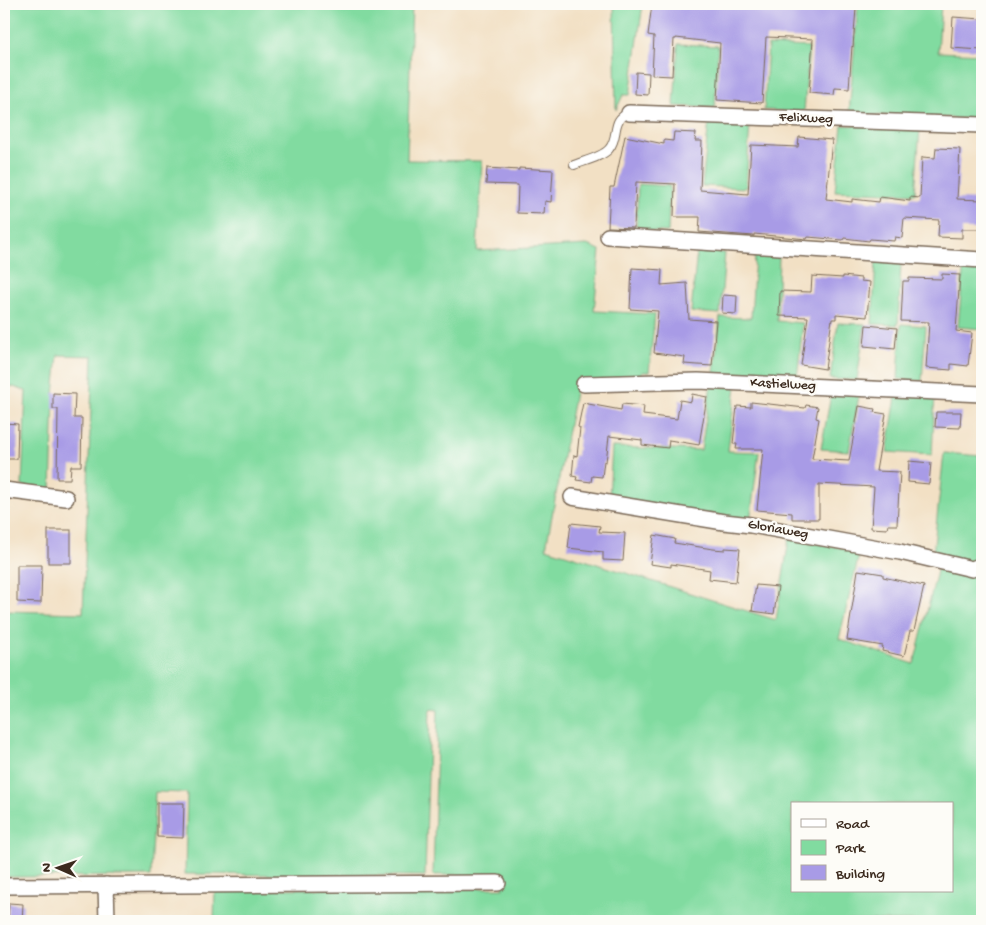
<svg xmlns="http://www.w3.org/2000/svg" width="986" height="925" font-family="'Gochi Hand',sans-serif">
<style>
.green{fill:#81dba0;stroke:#5e825f;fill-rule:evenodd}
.building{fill:#a89be6}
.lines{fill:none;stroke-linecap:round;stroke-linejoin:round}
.service-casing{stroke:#7b6a58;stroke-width:10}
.minor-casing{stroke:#7b6a58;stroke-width:18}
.service{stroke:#fff;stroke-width:8}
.minor{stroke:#fff;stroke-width:15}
.labels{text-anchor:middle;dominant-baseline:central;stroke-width:5;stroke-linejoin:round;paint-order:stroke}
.street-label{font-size:14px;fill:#3b2a1e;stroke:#fdfcf7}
</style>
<rect width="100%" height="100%" fill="#fdfcf7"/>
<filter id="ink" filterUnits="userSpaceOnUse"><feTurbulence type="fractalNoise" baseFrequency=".02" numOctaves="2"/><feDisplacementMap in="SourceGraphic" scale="10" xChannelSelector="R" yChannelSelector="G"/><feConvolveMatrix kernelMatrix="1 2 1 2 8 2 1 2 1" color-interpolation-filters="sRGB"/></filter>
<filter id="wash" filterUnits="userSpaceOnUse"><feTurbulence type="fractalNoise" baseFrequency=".0096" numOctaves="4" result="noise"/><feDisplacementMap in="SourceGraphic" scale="20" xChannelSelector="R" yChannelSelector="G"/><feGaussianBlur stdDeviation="1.12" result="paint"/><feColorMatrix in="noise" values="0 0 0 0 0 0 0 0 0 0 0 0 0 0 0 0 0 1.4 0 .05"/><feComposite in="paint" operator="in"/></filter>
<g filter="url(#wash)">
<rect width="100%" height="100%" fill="#f2e0c4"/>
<g class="green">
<path d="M4 4H412L407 160 482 161 477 251 587 245 600 250 594 311 655 314 649 372H642L641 381 622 387H576L546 548 776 620 789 539 860 551 839 639 914 664 938 567 982 573V921H214L215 889 503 888V875H433L438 710 430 709 425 876 185 874 187 793 155 792 151 876 4 877V611L83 613 93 356 58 355 54 395 51 491 22 486 26 391 4 384ZM792 804H952V891H792Z"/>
<path d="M614 4H643L630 95H623L616 110Z"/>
<path d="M858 4H941L938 52 981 54 977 119 849 114Z"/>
<path d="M678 44 718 46 715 108 674 106Z"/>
<path d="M768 45 809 47 804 112 764 110Z"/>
<path d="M709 121 750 123 746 188 702 186Z"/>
<path d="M842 125 920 128 915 194 835 191Z"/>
<path d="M638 184 670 186 668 232 636 231Z"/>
<path d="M697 251 725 253 720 314 691 312Z"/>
<path d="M755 256H779L777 321 803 323 797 379 714 373 720 317 751 318Z"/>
<path d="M876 261 901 263 898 325 872 324Z"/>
<path d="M964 262 982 263V329L958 327Z"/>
<path d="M838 323 865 324 857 380 830 379Z"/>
<path d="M901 324 926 326 922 381 898 379Z"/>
<path d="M711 384 736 386 728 451 759 452 750 521 609 498 612 447 701 450Z"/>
<path d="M832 389 860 390 849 451 821 449Z"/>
<path d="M897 391 935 394 932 455 887 452Z"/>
<path d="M944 453 982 456V561L972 565 933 554Z"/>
</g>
<g id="blocks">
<g class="building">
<path d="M652 4H672L686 6V4H849V8H856L853 47 852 46 849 89 835 88 834 95 809 93 813 39 766 37 762 103 717 100 720 43 676 38V39H674L672 76 652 75 654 36 648 35Z"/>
<path d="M953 17 982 19V50L951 48Z"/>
<path d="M636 72 649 73 648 95 635 94Z"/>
<path d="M674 132 696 133 695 141H702L700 190 748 194 751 145 798 147 799 137 832 140 826 199 852 202V199L879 202 880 197 910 201V197L920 198 922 157 935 158 936 148 960 149 957 199 982 200V229H962V238L938 237 939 220 904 218 902 238 895 237 894 241 870 239 869 241 844 238 843 240 808 237 807 239 754 234V236L699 232 700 217H674L675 184 636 182 634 228 608 227 610 187H614L625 136 664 144V140L673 141Z"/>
<path d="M487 168 519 170V168L553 170 551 202 545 201 544 214 517 213 518 185 486 184Z"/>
<path d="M632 268 662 270 661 285 687 283 689 319 716 321 712 366 684 364 685 357 654 353 658 311 630 309Z"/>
<path d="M942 274 960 275 956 331 972 333 968 366 951 364V370L926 368 929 322 901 321 903 281H909V278L942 279Z"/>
<path d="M812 276 843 278V276L861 278V281L870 282 867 317 836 314V319H832L825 369 801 365 808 317 779 316 780 291 811 292Z"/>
<path d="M723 295 737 296 736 314 722 313Z"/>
<path d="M866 325 897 328 895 349 864 346Z"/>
<path d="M53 393 75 394 74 418H82L81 466H71L70 479H57L58 409H53Z"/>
<path d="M692 394 707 397 699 445 669 440 668 448 642 445V440L609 436 606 462 604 461 602 477 592 476 591 482 576 480 577 477 572 476 574 455 577 456 580 428 578 427 583 403 621 410 622 404 644 406 643 415 677 419 680 400 691 402Z"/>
<path d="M751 402 805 408 806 405 818 407 816 418 819 419 812 459 849 461 859 406 875 409 874 412 886 414 876 471 900 472 897 525H888L887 529 871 528 874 487 819 484V519H792V513L757 510 763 449H736L737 444H733L737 406 751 407Z"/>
<path d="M936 412H961L960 428 935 427Z"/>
<path d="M4 423 18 424 17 459H4Z"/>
<path d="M909 461 931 463 929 484 908 482Z"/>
<path d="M571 523 600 526 599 532 625 533 623 561 603 560V552L568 548Z"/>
<rect x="48" y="530" width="23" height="33"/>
<path d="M654 535 675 539 674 543 713 549 725 550V548L740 549 736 582 709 579 710 570 671 564V567L650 564Z"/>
<path d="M17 565H42L41 603 17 602Z"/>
<path d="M858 570 883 574V577L924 586 914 631H910L904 656 882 651 883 646 847 640Z"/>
<path d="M756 585 778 587 774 614 752 611Z"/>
<path d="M157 803H184L183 838 157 837Z"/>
<path d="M9 903 23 904 22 921H8Z"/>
</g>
</g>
</g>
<g filter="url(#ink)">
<use href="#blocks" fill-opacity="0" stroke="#7b6a58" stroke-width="1"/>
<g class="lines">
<defs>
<path id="service" d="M574 165C584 161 602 157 609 149 620 137 610 119 629 113"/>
<g id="minor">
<path d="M629 113 982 125"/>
<path d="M608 236 982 260"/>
<path d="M584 384 698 381 982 394"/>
<path d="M4 490 66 498"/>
<path d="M572 497 724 522 751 525 900 552 972 569 982 565"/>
<path d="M106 885 107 921"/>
<path d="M4 886 498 883"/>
</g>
</defs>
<use href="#service" class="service-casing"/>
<use href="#minor" class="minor-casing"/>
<use href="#service" class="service"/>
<use href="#minor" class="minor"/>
</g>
</g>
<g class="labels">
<g class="street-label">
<text transform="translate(806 119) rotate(2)">Felixweg</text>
<text transform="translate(783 385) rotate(3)">Kastielweg</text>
<text transform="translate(778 530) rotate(10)">Gloriaweg</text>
</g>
</g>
<rect width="986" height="925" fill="none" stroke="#fdfcf7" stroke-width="20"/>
<rect x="791" y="802" width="162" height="90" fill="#fdfcf7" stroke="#afa8a0"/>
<rect x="801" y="819" width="25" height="8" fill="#ffffff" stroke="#afa8a0"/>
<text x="836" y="828" font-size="15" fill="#3b2a1e">Road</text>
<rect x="801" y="840" width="25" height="15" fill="#81dba0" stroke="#afa8a0"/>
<text x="836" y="852" font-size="15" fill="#3b2a1e">Park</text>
<rect x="801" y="865" width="25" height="15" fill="#a89be6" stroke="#afa8a0"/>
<text x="836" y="878" font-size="15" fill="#3b2a1e">Building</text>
<g transform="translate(58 868) rotate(272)" stroke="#fdfcf7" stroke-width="4" paint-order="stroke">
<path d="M0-4L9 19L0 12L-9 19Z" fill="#3b2a1e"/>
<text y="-8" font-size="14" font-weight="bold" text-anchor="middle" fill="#3b2a1e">N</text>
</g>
</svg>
